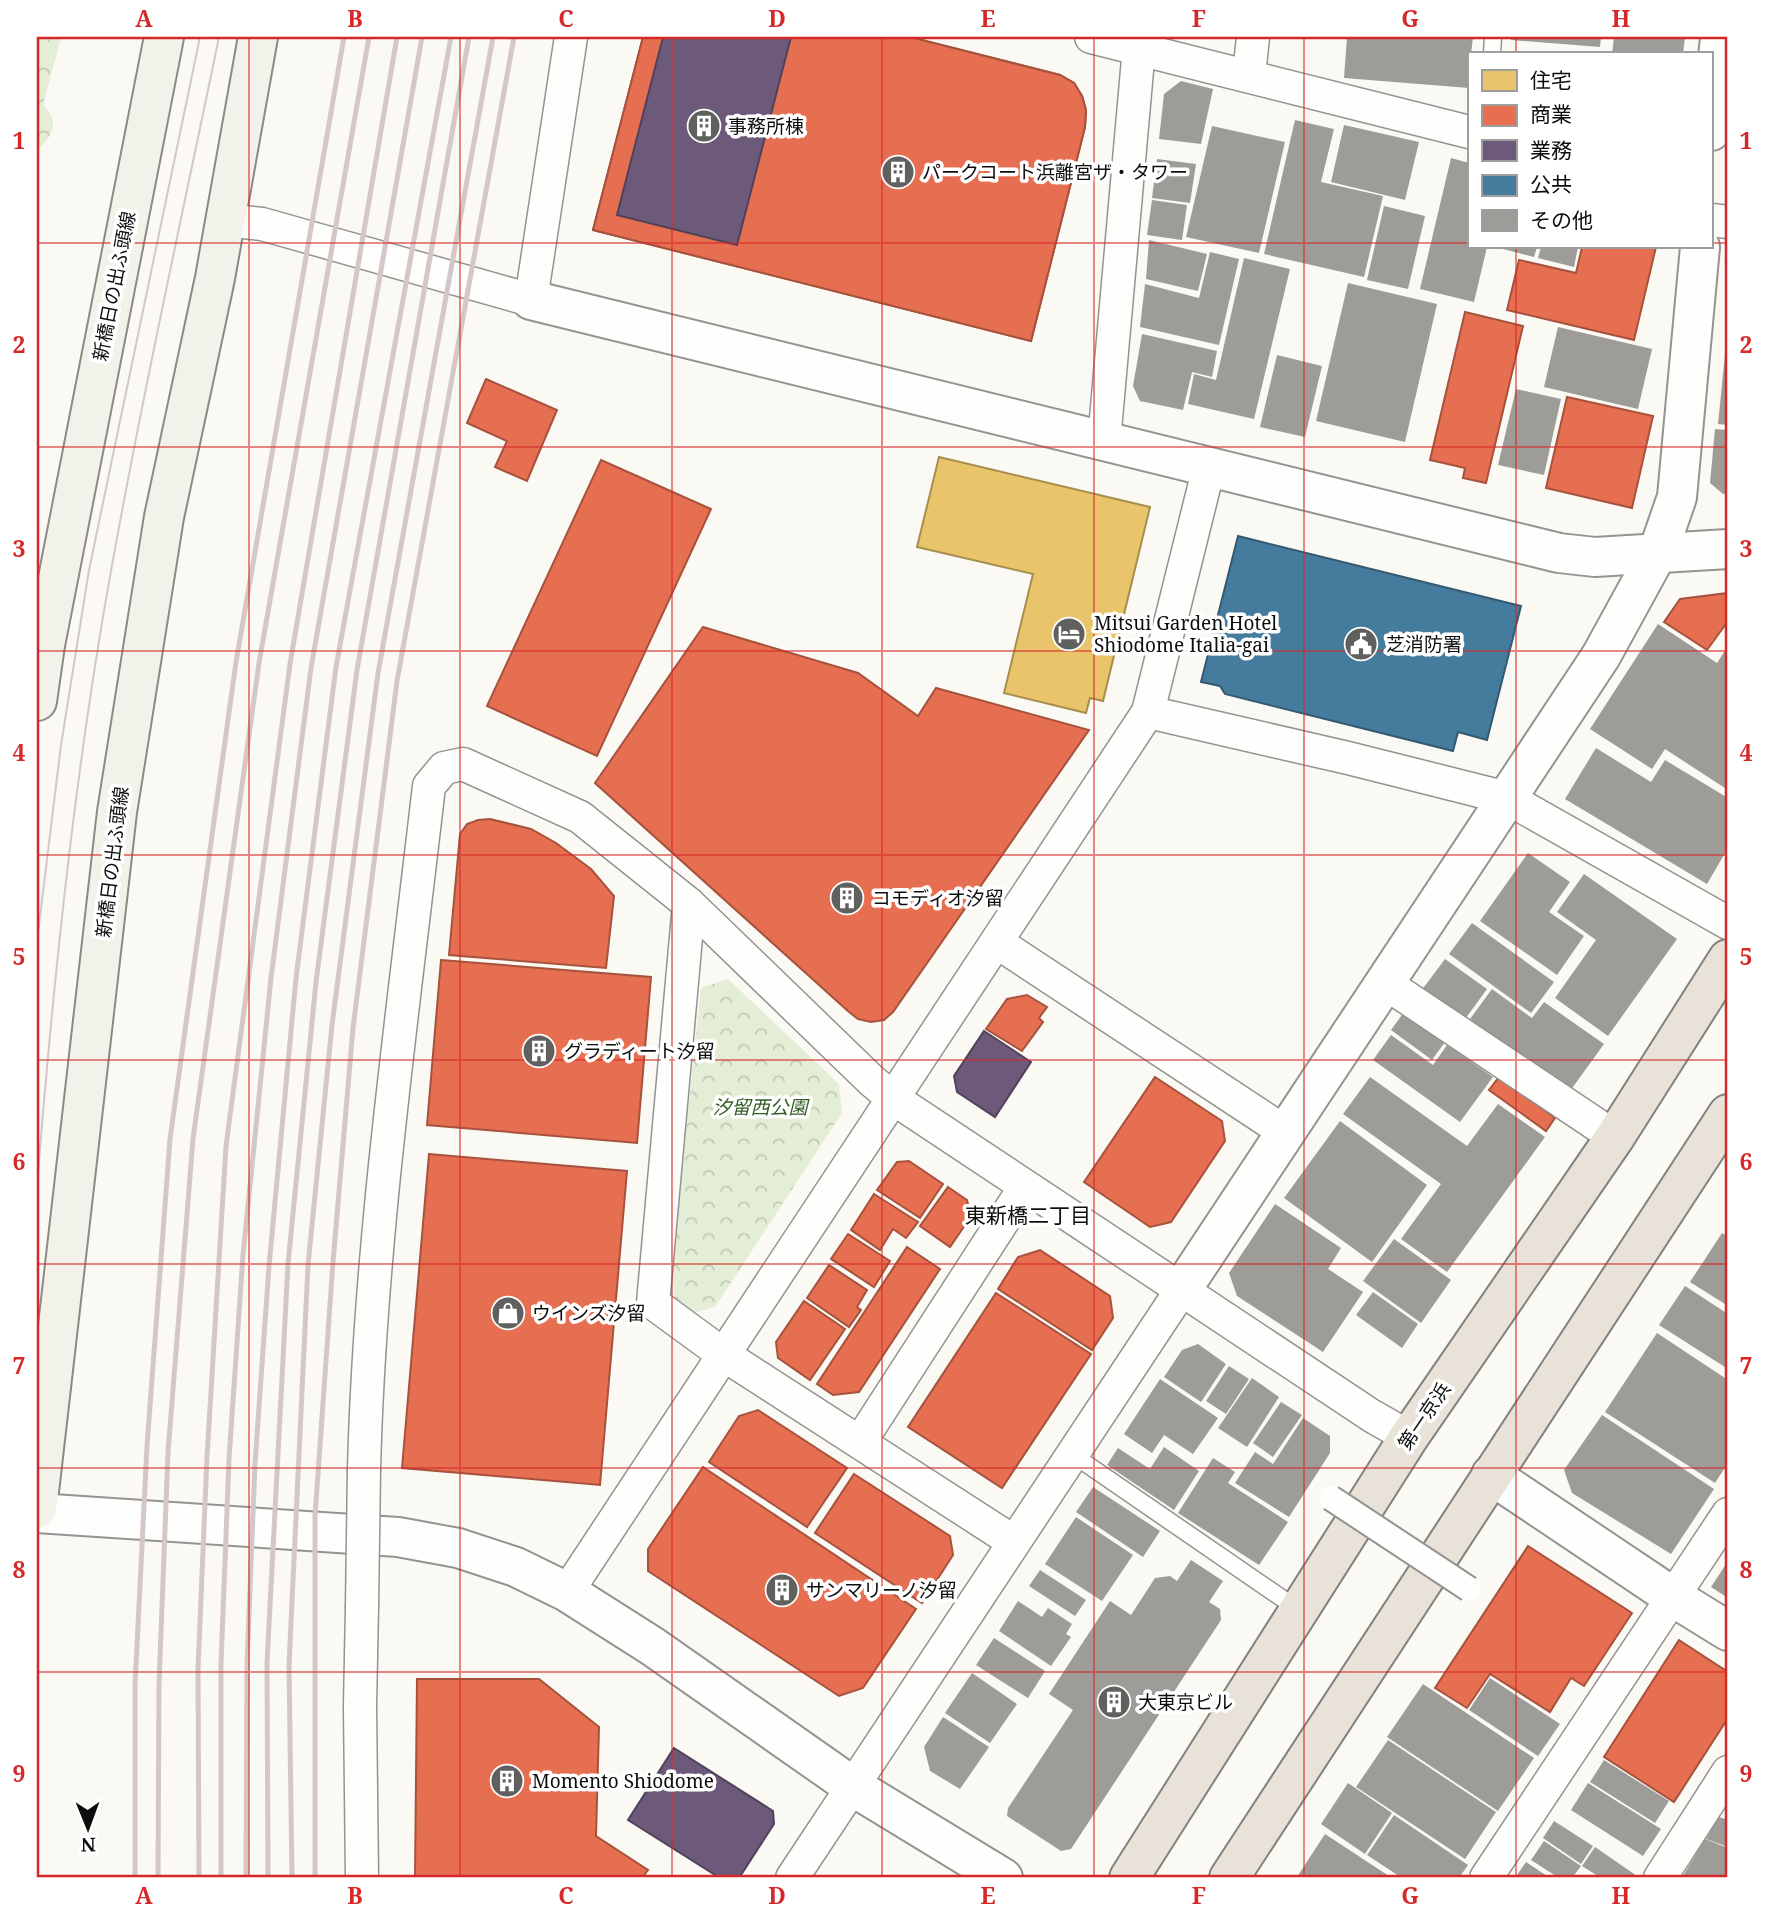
<svg xmlns="http://www.w3.org/2000/svg" width="1765" height="1915" font-family="'Noto Serif','Noto Sans JP',serif">
<style>
.park{fill:url(#park-crowns)}
.homes{fill:#e9c46a;stroke:#a78d4e;stroke-width:2}
.shops{fill:#e76f51;stroke:#a6523d;stroke-width:2}
.offices{fill:#6d597a;stroke:#504259;stroke-width:2}
.public{fill:#457b9d;stroke:#345a72;stroke-width:2}
.building{fill:#9e9c98}
.lines{fill:none;stroke-linecap:round;stroke-linejoin:round}
.service-casing{stroke:#949391;stroke-width:19}
.minor-casing{stroke:#949391;stroke-width:35}
.tertiary-casing{stroke:#949391;stroke-width:42}
.secondary-casing{stroke:#8a8a87;stroke-width:42}
.trunk-casing{stroke:#81817e;stroke-width:42}
.service{stroke:#fefefd;stroke-width:16}
.minor{stroke:#fefefd;stroke-width:32}
.tertiary{stroke:#fefefd;stroke-width:38}
.secondary{stroke:#f3f2ea;stroke-width:38}
.trunk{stroke:#e8e2d9;stroke-width:38}
.tram{stroke:#d5c7c7;stroke-width:2}
.rail{stroke:#d5c7c7;stroke-width:5}
.pedestrian-bridge-casing{stroke:#949391;stroke-width:28;stroke-linecap:butt}
.minor-bridge-casing{stroke:#949391;stroke-width:35;stroke-linecap:butt}
.pedestrian-bridge{stroke:#fefefd;stroke-width:24}
.minor-bridge{stroke:#fefefd;stroke-width:32}
.grid{fill:none;stroke:#d62828;stroke-width:2;stroke-opacity:0.55}
.labels{text-anchor:middle;dominant-baseline:central;stroke-width:7;stroke-linejoin:round;paint-order:stroke}
.poi-label{font-size:19px;fill:#0d0d0d;stroke:#fff;text-anchor:start}
.street-label{font-size:19px;fill:#0d0d0d;stroke:#fff}
.park-label{font-size:19px;font-style:italic;fill:#325d25;stroke:#fff}
.neighbourhood-label{font-size:21px;fill:#0d0d0d;stroke:#fff}
.neatline{fill:none;stroke:#d62828;stroke-width:2.5}
.grid-label{font-size:23px;text-anchor:middle;font-weight:bold;fill:#d62828}
</style>
<defs>
<pattern id="park-crowns" width="20" height="18" patternUnits="userSpaceOnUse" patternTransform="scale(1.75)"><rect width="20" height="18" fill="#e4edd5"/><path d="M2 6a3 3 0 1 1 6 0M12 15a3 3 0 1 1 6 0" fill="none" stroke="#c2cab6"/></pattern>
</defs>
<rect width="100%" height="100%" fill="#faf9f3"/>
<g class="park">
<path d="M37 37H61L43 105C59 120 54 132 41 147L37 148Z"/>
<path d="M728 979 839 1084 842 1113 715 1307 693 1313 675 1301 672 1268 701 988Z"/>
</g>
<g class="homes">
<path d="M791 37H820L1060 98 1004 314 737 245Z"/>
<path d="M939 457 1150 507 1103 701 1090 698 1086 713 1004 693 1033 574 917 547Z"/>
</g>
<g class="shops">
<path d="M643 37H663L617 215 1004 314 1060 98 820 37H910L1060 75 1074 83 1082 96 1086 110 1085 127 1031 341 593 230Z"/>
<path d="M643 37H910L1060 75 1074 83 1082 96 1086 110 1085 127 1031 341 593 230Z"/>
<path d="M1582 247H1656L1634 340 1507 310 1519 260 1576 273Z"/>
<path d="M1465 312 1523 326 1486 483 1463 478 1465 468 1430 460Z"/>
<path d="M486 379 557 410 527 481 495 467 507 441 467 423Z"/>
<path d="M1567 397 1653 416 1632 508 1546 488Z"/>
<path d="M601 460 711 509 597 756 487 706Z"/>
<path d="M1728 593V621L1707 650 1664 622 1680 599Z"/>
<path d="M703 627 858 673 918 716 936 688 1089 730 893 1012 884 1020 871 1022 858 1019 849 1012 595 783Z"/>
<path d="M490 819 531 829 556 843 591 869 614 896 606 968 449 955 460 834 467 824 478 820Z"/>
<path d="M441 960 651 977 637 1143 427 1125Z"/>
<path d="M1027 995 1047 1007 1039 1018 1043 1022 1022 1051 986 1029 1007 999Z"/>
<path d="M1155 1077 1222 1121 1225 1141 1171 1222 1150 1227 1084 1182Z"/>
<path d="M1499 1077 1555 1118 1546 1131 1489 1090Z"/>
<path d="M429 1154 627 1171 600 1485 402 1468Z"/>
<path d="M909 1161 943 1184 920 1218 877 1190 897 1162Z"/>
<path d="M948 1187 967 1200 971 1216 950 1247 920 1226Z"/>
<path d="M874 1194 918 1222 906 1238 893 1229 880 1250 851 1230Z"/>
<path d="M848 1234 890 1261 874 1287 831 1259Z"/>
<path d="M907 1247 940 1269 859 1392 833 1395 817 1384Z"/>
<path d="M1040 1250 1110 1296 1113 1318 1092 1350 998 1289 1018 1257Z"/>
<path d="M829 1265 867 1290 857 1307 861 1310 849 1327 807 1298Z"/>
<path d="M996 1293 1091 1354 1002 1488 908 1427Z"/>
<path d="M804 1301 845 1329 810 1380 778 1358 776 1342Z"/>
<path d="M758 1410 847 1468 807 1527 709 1462 739 1416Z"/>
<path d="M703 1467 916 1609 863 1688 839 1696 648 1571V1549Z"/>
<path d="M854 1474 950 1536 953 1555 922 1603 815 1533Z"/>
<path d="M1528 1546 1632 1613 1584 1686 1571 1678 1550 1712 1490 1674 1467 1708 1435 1688Z"/>
<path d="M1679 1640 1728 1672V1718L1674 1802 1604 1757Z"/>
<path d="M417 1679H539L599 1727 596 1836 648 1870 642 1878H415Z"/>
</g>
<g class="offices">
<path d="M663 37H791L737 245 617 215Z"/>
<path d="M984 1031 1031 1062 995 1117 957 1092 954 1076Z"/>
<path d="M674 1748 773 1811 774 1824 739 1878H720L628 1820Z"/>
</g>
<path class="public" d="M1238 536 1521 606 1487 740 1458 732 1453 751 1225 694 1220 686 1201 682Z"/>
<g class="building">
<path d="M1347 37H1473L1471 54H1469V88L1344 78Z"/>
<path d="M1511 37H1601L1600 47 1511 40Z"/>
<path d="M1614 37H1685L1683 54H1612Z"/>
<path d="M1181 81 1213 89 1201 144 1159 139 1164 94Z"/>
<path d="M1295 120 1334 129 1321 182 1383 196 1364 277 1264 254Z"/>
<path d="M1344 125 1419 142 1405 200 1331 182Z"/>
<path d="M1212 126 1285 142 1259 253 1186 237Z"/>
<path d="M1451 158 1469 163V247H1487L1474 302 1420 289Z"/>
<path d="M1157 159 1196 164 1190 203 1152 198Z"/>
<path d="M1152 200 1187 205 1182 240 1147 235Z"/>
<path d="M1384 206 1425 216 1408 289 1367 280Z"/>
<path d="M1149 240 1207 254 1198 291 1146 279Z"/>
<path d="M1495 247H1537L1534 257Z"/>
<path d="M1541 247H1578L1574 267 1538 258Z"/>
<path d="M1210 252 1239 259 1219 345 1140 327 1145 284 1199 298Z"/>
<path d="M1244 258 1290 269 1254 419 1188 404 1194 374 1216 380Z"/>
<path d="M1348 283 1437 304 1405 442 1316 421Z"/>
<path d="M1558 327 1652 349 1638 409 1544 387Z"/>
<path d="M1142 334 1217 351 1212 377 1192 372 1183 410 1140 401 1133 386Z"/>
<path d="M1726 344H1728V425L1718 424Z"/>
<path d="M1277 355 1322 366 1305 437 1260 427Z"/>
<path d="M1516 389 1561 399 1544 475 1498 465Z"/>
<path d="M1715 429 1728 430V493L1723 494 1710 483Z"/>
<path d="M1658 624 1717 663 1728 646V790L1665 749 1652 769 1590 729Z"/>
<path d="M1596 748 1651 782 1665 760 1728 798V848L1707 884 1565 799Z"/>
<path d="M1528 853 1570 882 1549 912 1584 936 1557 975 1480 921Z"/>
<path d="M1584 874 1677 939 1608 1036 1555 998 1596 940 1557 912Z"/>
<path d="M1472 923 1554 982 1531 1013 1449 954Z"/>
<path d="M1445 959 1487 989 1463 1022 1421 991Z"/>
<path d="M1492 989 1532 1018 1544 1002 1604 1044 1570 1091 1470 1019Z"/>
<path d="M1404 1012 1445 1042 1432 1060 1391 1030Z"/>
<path d="M1391 1035 1433 1065 1447 1045 1493 1077 1460 1122 1373 1060Z"/>
<path d="M1370 1077 1467 1146 1498 1104 1545 1137 1447 1272 1401 1239 1441 1184 1343 1114Z"/>
<path d="M1340 1121 1427 1185 1372 1262 1284 1198Z"/>
<path d="M1275 1204 1341 1248 1328 1269 1363 1292 1323 1352 1237 1296 1229 1273Z"/>
<path d="M1722 1233 1728 1237V1306L1690 1282Z"/>
<path d="M1394 1239 1451 1280 1421 1323 1363 1281Z"/>
<path d="M1685 1286 1728 1314V1369L1659 1325Z"/>
<path d="M1373 1292 1418 1324 1402 1348 1356 1315Z"/>
<path d="M1657 1333 1728 1380V1463L1715 1483 1605 1412Z"/>
<path d="M1198 1344 1226 1364 1201 1402 1164 1377 1182 1350Z"/>
<path d="M1229 1366 1249 1379 1226 1414 1206 1401Z"/>
<path d="M1252 1378 1279 1397 1247 1447 1218 1428Z"/>
<path d="M1160 1379 1218 1418 1193 1454 1164 1435 1152 1453 1124 1434Z"/>
<path d="M1281 1402 1302 1415 1273 1457 1253 1443Z"/>
<path d="M1602 1415 1714 1489 1671 1554 1572 1493 1564 1470Z"/>
<path d="M1303 1418 1330 1436V1453L1289 1517 1235 1483 1255 1452 1273 1464Z"/>
<path d="M1164 1447 1199 1471 1174 1510 1107 1465 1118 1448 1150 1469Z"/>
<path d="M1213 1458 1235 1472 1228 1483 1288 1522 1259 1565 1178 1513Z"/>
<path d="M1093 1487 1160 1531 1143 1557 1076 1512Z"/>
<path d="M1076 1517 1133 1555 1102 1601 1045 1564Z"/>
<path d="M1191 1560 1223 1581 1209 1602 1220 1609 1221 1620 1071 1849 1061 1851 1007 1816 1008 1808 1073 1710 1049 1694 1110 1601 1131 1615 1155 1578 1170 1576 1177 1581Z"/>
<path d="M1728 1561V1598L1711 1587Z"/>
<path d="M1040 1570 1086 1600 1075 1616 1029 1586Z"/>
<path d="M1018 1601 1042 1617 1048 1608 1072 1624 1066 1634 1071 1637 1051 1666 999 1631Z"/>
<path d="M994 1638 1045 1671 1028 1698 976 1665Z"/>
<path d="M972 1673 1017 1704 990 1743 945 1713Z"/>
<path d="M1490 1678 1560 1724 1538 1756 1469 1710Z"/>
<path d="M1423 1684 1534 1758 1498 1811 1387 1737Z"/>
<path d="M943 1717 989 1747 960 1789 930 1771 924 1747Z"/>
<path d="M1388 1740 1496 1812 1465 1859 1356 1787Z"/>
<path d="M1604 1760 1669 1801 1655 1823 1590 1782Z"/>
<path d="M1348 1783 1392 1813 1365 1854 1321 1824Z"/>
<path d="M1588 1783 1661 1829 1643 1856 1571 1810Z"/>
<path d="M1394 1815 1468 1865 1459 1878H1402L1367 1855Z"/>
<path d="M1719 1817 1728 1820V1847L1706 1839Z"/>
<path d="M1554 1821 1593 1846 1581 1864 1543 1838Z"/>
<path d="M1325 1834 1392 1878H1300L1297 1877Z"/>
<path d="M1705 1839 1728 1848V1878H1690L1683 1876Z"/>
<path d="M1544 1841 1581 1866 1572 1878H1559L1531 1860Z"/>
<path d="M1595 1847 1637 1876 1636 1878H1601L1582 1866Z"/>
<path d="M1526 1862 1550 1878H1515Z"/>
</g>
<g class="lines">
<defs>
<g id="service">
<path d="M1492 54 1493 37"/>
<path d="M1072 1454 1299 1610"/>
</g>
<g id="minor">
<path d="M1091 37 1469 132"/>
<path d="M1249 75 1253 37"/>
<path d="M225 220 262 224 531 300 571 37"/>
<path d="M1711 220 1728 222"/>
<path d="M1104 441 1139 48"/>
<path d="M1148 712 1348 758 1507 798 1728 923"/>
<path d="M998 943 1285 1132"/>
<path d="M1385 983 1615 1137"/>
<path d="M860 1442 1025 1187"/>
<path d="M364 1469C370 1241 403 1013 429 786L444 768 463 764 580 817 689 904"/>
<path d="M1014 1542 724 1355 653 1303 689 904 872 1081 894 1099 1372 1416 1409 1437"/>
<path d="M567 1592 1148 712 1209 467"/>
<path d="M362 1607 360 1706 362 1878"/>
<path d="M792 1878 1182 1289"/>
<path d="M1486 1878 1728 1514"/>
<path d="M1660 1878 1728 1772"/>
</g>
<g id="tertiary">
<path d="M1711 131 1720 37"/>
<path d="M531 300 1559 553 1595 557 1728 549"/>
<path d="M1182 1289 1601 656 1658 552 1677 497 1700 247"/>
<path d="M1491 1475 1673 1597 1728 1631"/>
<path d="M37 1513 398 1537 458 1548 516 1567 567 1592 652 1646 852 1786 1003 1878"/>
</g>
<g id="secondary">
<path d="M37 701 45 645 164 37"/>
<path d="M37 1509 117 812 164 517 215 278 258 37"/>
</g>
<g id="trunk">
<path d="M1129 1878 1409 1437 1615 1137 1728 959"/>
<path d="M1229 1878 1728 1114"/>
</g>
</defs>
<use href="#service" class="service-casing"/>
<use href="#minor" class="minor-casing"/>
<use href="#tertiary" class="tertiary-casing"/>
<use href="#secondary" class="secondary-casing"/>
<use href="#trunk" class="trunk-casing"/>
<use href="#service" class="service"/>
<use href="#minor" class="minor"/>
<use href="#tertiary" class="tertiary"/>
<use href="#secondary" class="secondary"/>
<use href="#trunk" class="trunk"/>
<g class="tram">
<path d="M37 941 61 745 89 570 200 37"/>
<path d="M37 1187C52 993 72 797 105 605 138 415 180 226 219 37"/>
</g>
<g class="rail">
<path d="M135 1878V1685L147 1446 170 1139 236 662 344 37"/>
<path d="M158 1878 159 1684 168 1452 193 1139 259 663 369 37"/>
<path d="M199 1878 198 1669 207 1457 226 1146 290 664 397 37"/>
<path d="M221 1878V1664L229 1459 243 1255 271 978 311 668 422 37"/>
<path d="M246 1878 247 1664 255 1463 269 1266 296 978 336 667 451 37"/>
<path d="M268 1878 267 1663 288 1264 316 982 357 670 469 37"/>
<path d="M292 1878 289 1665 308 1265 332 1025 378 673 493 37"/>
<path d="M315 1878V1516L333 1262 353 1028 397 681 514 37"/>
</g>
<defs>
<path id="pedestrian-bridge" d="M1331 1498 1469 1589"/>
<path id="minor-bridge" d="M362 1607 364 1469"/>
</defs>
<use href="#pedestrian-bridge" class="pedestrian-bridge-casing"/>
<use href="#minor-bridge" class="minor-bridge-casing"/>
<use href="#pedestrian-bridge" class="pedestrian-bridge"/>
<use href="#minor-bridge" class="minor-bridge"/>
</g>
<path class="grid" d="M249 37V1878M460 37V1878M672 37V1878M882 37V1878M1094 37V1878M1304 37V1878M1516 37V54M37 243H1469M1711 243H1728M1516 247V1878M37 447H1728M37 651H1728M37 855H1728M37 1060H1728M37 1264H1728M37 1468H1728M37 1672H1728"/>
<defs>
<symbol id="building-disc" viewBox="-11 -11 22 22"><circle r="9.5" fill="#60605e" stroke="#fff"/><path d="M-4-6H4V6H1V3H-1V6H-4ZM-2.5-4.3h1.7v1.8h-1.7ZM.8-4.3h1.7v1.8H.8ZM-2.5-1h1.7V.8h-1.7ZM.8-1h1.7V.8H.8Z" fill="#fff"/></symbol>
<symbol id="hotel-disc" viewBox="-11 -11 22 22"><circle r="9.5" fill="#60605e" stroke="#fff"/><path d="M-6-4.5h1.5V1H6V5H4.5V3h-9V5H-6ZM-4 0a1.8 1.8 0 1 1 3.6 0ZM.5 0V-2.5h3Q6-2.5 6 0Z" fill="#fff"/></symbol>
<symbol id="civic-disc" viewBox="-11 -11 22 22"><circle r="9.5" fill="#60605e" stroke="#fff"/><path d="M-.6-6.5H3V-4.5H.6V-3L4-1V1h2V6H-6V1h2V-1L-.6-3ZM-1.2 2.5V6h2.4V2.5Z" fill="#fff"/></symbol>
<symbol id="shop-disc" viewBox="-11 -11 22 22"><circle r="9.5" fill="#60605e" stroke="#fff"/><path d="M-5-2.5h2.3a2.7 3.5 0 0 1 5.4 0H5L5.5 6h-11ZM-1.5-2.5h3a1.5 2.3 0 0 0-3 0Z" fill="#fff"/></symbol>
</defs>
<g fill-rule="evenodd">
<use href="#building-disc" x="685" y="107" width="38" height="38"/>
<use href="#building-disc" x="879" y="153" width="38" height="38"/>
<use href="#hotel-disc" x="1050" y="615" width="38" height="38"/>
<use href="#civic-disc" x="1342" y="625" width="38" height="38"/>
<use href="#building-disc" x="828" y="879" width="38" height="38"/>
<use href="#building-disc" x="520" y="1032" width="38" height="38"/>
<use href="#shop-disc" x="489" y="1294" width="38" height="38"/>
<use href="#building-disc" x="763" y="1571" width="38" height="38"/>
<use href="#building-disc" x="1095" y="1683" width="38" height="38"/>
<use href="#building-disc" x="488" y="1762" width="38" height="38"/>
</g>
<g class="labels">
<g class="poi-label">
<text x="728" y="126">事務所棟</text>
<text x="922" y="172">パークコート浜離宮ザ・タワー</text>
<text x="1094" y="623">Mitsui Garden Hotel<tspan x="1094" dy="22">Shiodome Italia-gai</tspan></text>
<text x="1386" y="644">芝消防署</text>
<text x="872" y="898">コモディオ汐留</text>
<text x="564" y="1051">グラディート汐留</text>
<text x="532" y="1313">ウインズ汐留</text>
<text x="806" y="1590">サンマリーノ汐留</text>
<text x="1138" y="1702">大東京ビル</text>
<text x="532" y="1781">Momento Shiodome</text>
</g>
<g class="street-label">
<text transform="translate(114 286) rotate(-79)">新橋日の出ふ頭線</text>
<text transform="translate(112 862) rotate(-83)">新橋日の出ふ頭線</text>
<text transform="translate(1424 1416) rotate(-56)">第一京浜</text>
</g>
<g class="park-label">
<text x="760" y="1107">汐留西公園</text>
</g>
<g class="neighbourhood-label">
<text x="1028" y="1215">東新橋二丁目</text>
</g>
</g>
<rect width="1765" height="1915" fill="none" stroke="#ffffff" stroke-width="77"/>
<rect x="1468" y="52" width="245" height="196" fill="#ffffff" stroke="#9e9e9e" stroke-width="2"/>
<rect x="1482" y="70" width="35" height="21" fill="#e9c46a" stroke="#9e9e9e" stroke-width="2"/>
<text x="1530" y="88" font-size="21" fill="#0d0d0d">住宅</text>
<rect x="1482" y="105" width="35" height="21" fill="#e76f51" stroke="#9e9e9e" stroke-width="2"/>
<text x="1530" y="122" font-size="21" fill="#0d0d0d">商業</text>
<rect x="1482" y="140" width="35" height="21" fill="#6d597a" stroke="#9e9e9e" stroke-width="2"/>
<text x="1530" y="158" font-size="21" fill="#0d0d0d">業務</text>
<rect x="1482" y="175" width="35" height="21" fill="#457b9d" stroke="#9e9e9e" stroke-width="2"/>
<text x="1530" y="192" font-size="21" fill="#0d0d0d">公共</text>
<rect x="1482" y="210" width="35" height="21" fill="#9e9c98" stroke="#9e9e9e" stroke-width="2"/>
<text x="1530" y="228" font-size="21" fill="#0d0d0d">その他</text>
<g transform="translate(88 1828) rotate(179)" stroke="#ffffff" stroke-width="5" paint-order="stroke">
<path d="M0-5L12 26L0 18L-12 26Z" fill="#0d0d0d"/>
<text y="-10" font-size="19" font-weight="bold" text-anchor="middle" fill="#0d0d0d">N</text>
</g>
<rect x="38" y="38" width="1688" height="1838" class="neatline"/>
<g class="grid-label">
<text x="144" y="27">A</text>
<text x="355" y="27">B</text>
<text x="566" y="27">C</text>
<text x="777" y="27">D</text>
<text x="988" y="27">E</text>
<text x="1199" y="27">F</text>
<text x="1410" y="27">G</text>
<text x="1621" y="27">H</text>
<text x="19" y="149">1</text>
<text x="1746" y="149">1</text>
<text x="19" y="353">2</text>
<text x="1746" y="353">2</text>
<text x="19" y="557">3</text>
<text x="1746" y="557">3</text>
<text x="19" y="761">4</text>
<text x="1746" y="761">4</text>
<text x="19" y="965">5</text>
<text x="1746" y="965">5</text>
<text x="19" y="1170">6</text>
<text x="1746" y="1170">6</text>
<text x="19" y="1374">7</text>
<text x="1746" y="1374">7</text>
<text x="19" y="1578">8</text>
<text x="1746" y="1578">8</text>
<text x="19" y="1782">9</text>
<text x="1746" y="1782">9</text>
<text x="144" y="1904">A</text>
<text x="355" y="1904">B</text>
<text x="566" y="1904">C</text>
<text x="777" y="1904">D</text>
<text x="988" y="1904">E</text>
<text x="1199" y="1904">F</text>
<text x="1410" y="1904">G</text>
<text x="1621" y="1904">H</text>
</g>
</svg>
